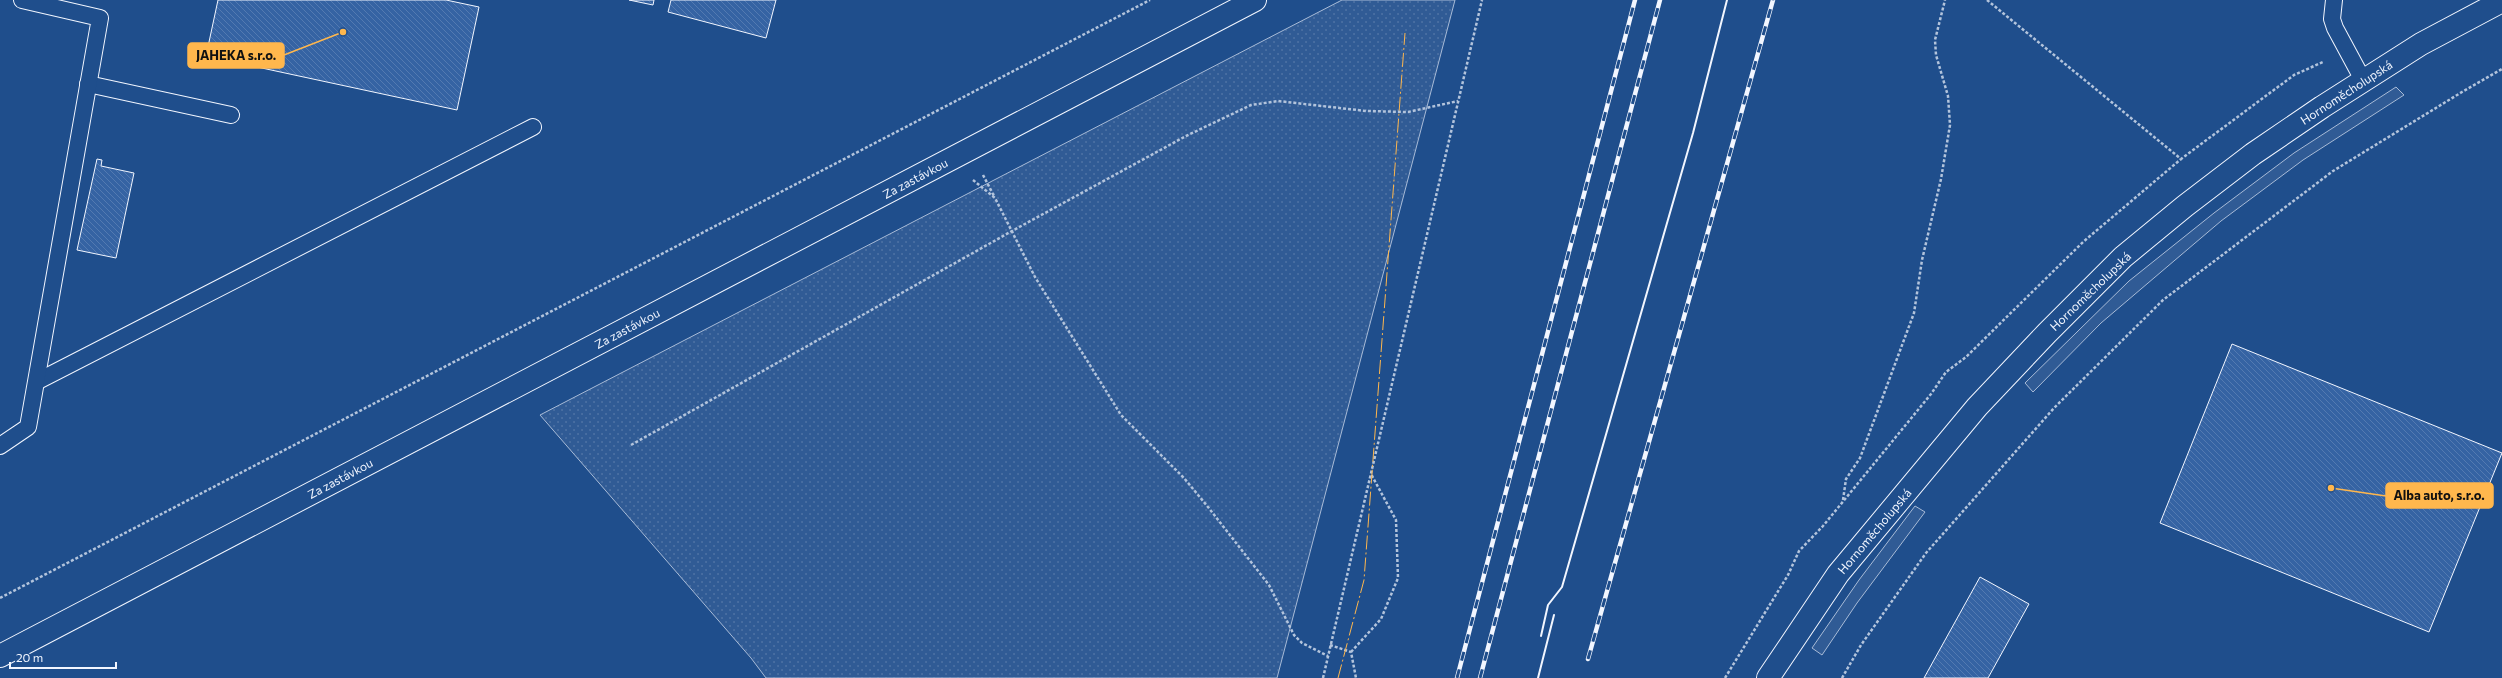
<svg xmlns="http://www.w3.org/2000/svg" width="2502" height="678" font-family="Commissioner,sans-serif">
<style>
.grass{fill:url(#grass-dots);stroke:#a8bbd7}
.built{fill:#305b95;stroke:#a8bbd7}
.building{fill:url(#building-back-hatch);stroke:#f2f6ff}
.lines{fill:none;stroke-linecap:round;stroke-linejoin:round}
.service-casing{stroke:#f2f6ff;stroke-width:18}
.minor-casing{stroke:#f2f6ff;stroke-width:24}
.tertiary-casing{stroke:#f2f6ff;stroke-width:24}
.path{stroke:#b3c4dc;stroke-width:2.5;stroke-dasharray:3 2;stroke-linecap:butt}
.service{stroke:#1f4e8c;stroke-width:16}
.minor{stroke:#1f4e8c;stroke-width:22}
.tertiary{stroke:#1f4e8c;stroke-width:22}
.rail-casing{stroke:#f2f6ff;stroke-width:4.5}
.rail{stroke:#1f4e8c;stroke-width:3;stroke-dasharray:9;stroke-linecap:butt}
.wall{stroke:#f2f6ff;stroke-width:2}
.power{stroke:#ffb74d;stroke-width:1;stroke-dasharray:14 3 2 3;stroke-linecap:butt}
.labels{text-anchor:middle;dominant-baseline:central;stroke-width:3;stroke-linejoin:round;paint-order:stroke}
.street-label{font-size:12px;fill:#f2f6ff;stroke:#1f4e8c}
.leader{fill:none;stroke:#ffb74d;stroke-width:1.5}
.callout-dot{fill:#ffb74d;stroke:#1f4e8c;stroke-width:1.5}
.callout{fill:#ffb74d;stroke:#ffb74d;stroke-width:1.5}
.callout-label{font-size:13px;text-anchor:middle;font-weight:bold;fill:#111}
</style>
<defs>
<pattern id="grass-dots" width="8" height="8" patternUnits="userSpaceOnUse"><rect width="8" height="8" fill="#305b95"/><path d="M2 2h.1M6 6h.1" fill="none" stroke="#4e73a5" stroke-width="1.8" stroke-linecap="round"/></pattern>
<pattern id="building-back-hatch" width="6" height="6" patternUnits="userSpaceOnUse"><rect width="6" height="6" fill="#3563a3"/><path d="M-1 5l2 2M0 0l6 6M5-1l2 2" fill="none" stroke="#537ab1"/></pattern>
</defs>
<rect width="100%" height="100%" fill="#1f4e8c"/>
<path class="grass" d="M1342 0H1455L1277 678H766L751 658 540 415Z"/>
<g class="built">
<path d="M2396 87 2404 95 2303 160 2221 221 2101 323 2033 392 2025 383 2129 281 2214 213 2294 153Z"/>
<path d="M1915 506 1925 512 1857 603 1822 655 1812 648 1859 580Z"/>
</g>
<g class="building">
<path d="M218 0H446L479 7 457 110 206 56Z"/>
<path d="M629 0H654L653 5Z"/>
<path d="M671 0H776L766 38 668 12Z"/>
<path d="M97 159 102 160 101 166 134 173 116 258 77 250Z"/>
<path d="M2232 344 2502 453 2429 632 2160 523Z"/>
<path d="M1980 577 2029 604 1988 678H1924Z"/>
</g>
<g class="lines">
<defs>
<g id="service">
<path d="M2334 0 2332 19 2335 28 2363 80"/>
<path d="M88 84 231 115"/>
<path d="M38 381 533 127"/>
<path d="M0 446 28 427 100 18 22 0"/>
</g>
<path id="minor" d="M0 656 1255 0"/>
<path id="tertiary" d="M1768 678 1838 574 1977 407 2047 333 2123 257 2185 206 2253 154 2322 107 2421 44 2502 1"/>
</defs>
<use href="#service" class="service-casing"/>
<use href="#minor" class="minor-casing"/>
<use href="#tertiary" class="tertiary-casing"/>
<g class="path">
<path d="M1987 0 2181 159 2294 75 2323 62"/>
<path d="M983 175 994 196"/>
<path d="M973 180 995 198 1035 277 1121 415 1184 478 1208 507 1269 585 1294 635 1302 643 1328 656"/>
<path d="M631 445 1012 231 1186 136 1251 105 1278 101 1366 111 1408 112 1458 101"/>
<path d="M1843 500 1846 479 1860 458 1914 313 1922 260 1941 179 1950 125 1948 96 1936 55 1935 40 1945 0"/>
<path d="M0 598 1150 0"/>
<path d="M1330 645 1351 652 1356 678"/>
<path d="M1351 652 1381 619 1398 578 1396 520 1371 474"/>
<path d="M1323 678 1482 0"/>
<path d="M1725 678 1788 575 1799 551 1823 526 1931 394 1946 372 1966 357 2083 242 2181 159"/>
<path d="M1842 678 1861 645 1926 553 2054 408 2163 300 2333 171 2462 92 2502 69"/>
</g>
<use href="#service" class="service"/>
<use href="#minor" class="minor"/>
<use href="#tertiary" class="tertiary"/>
<defs>
<g id="rail">
<path d="M1588 659 1773 0"/>
<path d="M1457 678 1635 0"/>
<path d="M1480 678 1660 0"/>
</g>
</defs>
<use href="#rail" class="rail-casing"/>
<use href="#rail" class="rail"/>
<g class="wall">
<path d="M1541 636 1548 605 1562 587 1693 133 1727 0"/>
<path d="M1538 678 1554 615"/>
</g>
<path class="power" d="M1338 678 1364 580 1405 33"/>
</g>
<g class="labels">
<g class="street-label">
<text transform="translate(2346 92) rotate(-33)">Hornoměcholupská</text>
<text transform="translate(915 178) rotate(-28)">Za zastávkou</text>
<text transform="translate(2090 291) rotate(-44)">Hornoměcholupská</text>
<text transform="translate(627 328) rotate(-28)">Za zastávkou</text>
<text transform="translate(340 478) rotate(-28)">Za zastávkou</text>
<text transform="translate(1874 531) rotate(-50)">Hornoměcholupská</text>
</g>
</g>
<path class="leader" d="M343 32L284 55M2331 488L2386 496"/>
<g class="callout-dot">
<circle cx="343" cy="32" r="4"/>
<circle cx="2331" cy="488" r="4"/>
</g>
<g class="callout">
<rect x="188" y="43" width="96" height="25" rx="4"/>
<rect x="2386" y="483" width="107" height="25" rx="4"/>
</g>
<g class="callout-label">
<text x="236" y="60">JAHEKA s.r.o.</text>
<text x="2439" y="500">Alba auto, s.r.o.</text>
</g>
<path d="M10 662v6h106v-6" fill="none" stroke="#f2f6ff" stroke-width="2"/>
<text x="16" y="662" font-size="12" fill="#f2f6ff" stroke="#1f4e8c" stroke-width="3" paint-order="stroke">20 m</text>
</svg>
